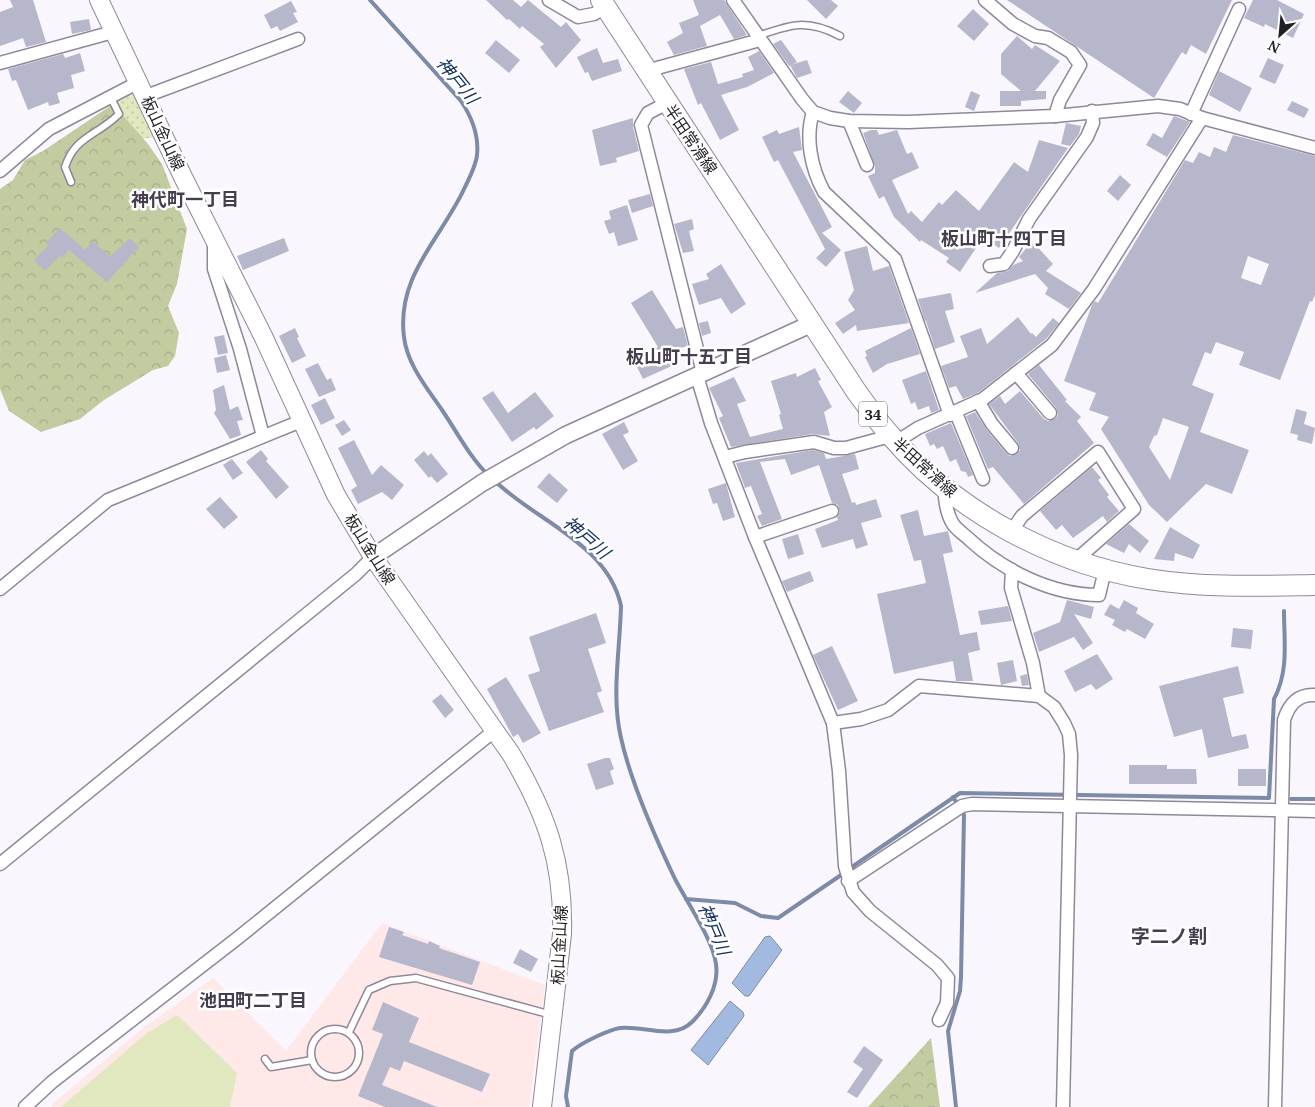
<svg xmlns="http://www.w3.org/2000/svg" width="1315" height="1107" font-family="'Noto Serif','Noto Sans JP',serif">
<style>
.education{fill:#fee8e8}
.grass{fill:url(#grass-dots)}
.forest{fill:url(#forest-crowns)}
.pitch{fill:#e1e8c0}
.water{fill:#a2badf;stroke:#7c8ba7}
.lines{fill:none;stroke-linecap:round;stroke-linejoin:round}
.stream{stroke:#7c8ba7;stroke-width:4}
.building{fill:#b7b7cc;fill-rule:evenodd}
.service-casing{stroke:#908799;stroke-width:9}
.minor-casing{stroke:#908799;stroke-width:15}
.tertiary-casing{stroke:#908799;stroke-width:19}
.secondary-casing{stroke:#908799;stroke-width:20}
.primary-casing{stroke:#908799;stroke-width:22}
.service{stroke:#fff;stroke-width:6}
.minor{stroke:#fff;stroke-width:12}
.tertiary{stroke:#fff;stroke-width:16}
.secondary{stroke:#fff;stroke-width:18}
.primary{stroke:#fff;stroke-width:20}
.labels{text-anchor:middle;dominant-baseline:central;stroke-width:5;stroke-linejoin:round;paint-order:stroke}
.shield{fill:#fff;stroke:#646266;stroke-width:1}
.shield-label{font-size:15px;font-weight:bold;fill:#221e25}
.street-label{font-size:16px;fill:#221e25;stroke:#fff}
.water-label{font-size:18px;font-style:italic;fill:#153461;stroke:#fff}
.neighbourhood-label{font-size:18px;font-weight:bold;fill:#463e4e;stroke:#fff}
.quarter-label{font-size:19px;font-weight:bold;fill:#463e4e;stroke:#fff}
</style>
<defs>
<pattern id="grass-dots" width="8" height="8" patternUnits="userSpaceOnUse" patternTransform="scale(1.25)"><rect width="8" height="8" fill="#e1e8c0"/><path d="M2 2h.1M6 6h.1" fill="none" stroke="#c1c7a5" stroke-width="1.8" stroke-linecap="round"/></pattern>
<pattern id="forest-crowns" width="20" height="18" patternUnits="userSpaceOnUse" patternTransform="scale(1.25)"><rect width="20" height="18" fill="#c3cba0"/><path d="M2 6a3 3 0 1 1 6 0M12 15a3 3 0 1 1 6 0" fill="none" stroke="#a7ae8a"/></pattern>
</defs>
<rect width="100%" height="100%" fill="#faf6fe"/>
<path class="education" d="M382 923 545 985 529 1107H53L51 1105 143 1028 213 978 286 1051Z"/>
<path class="grass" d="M140 91 165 136 133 140 113 104Z"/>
<g class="forest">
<path d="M113 104 148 144 162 164 187 229 177 284 168 306 179 333 175 356 168 366 153 370 104 400 80 419 41 432 9 411 0 389V189L13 180 25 160 43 151Z"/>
<path d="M931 1038 940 1107H868Z"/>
</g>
<path class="pitch" d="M177 1015 237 1073 230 1107H61L147 1033Z"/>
<g class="water">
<path d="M770 936 782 950 749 996H745L732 983 765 937Z"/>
<path d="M730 1001 743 1012 744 1016 708 1065 691 1050Z"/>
</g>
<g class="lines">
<g class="stream">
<path d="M370 0 461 101C471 116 479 136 477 155 476 165 470 177 465 187 442 238 396 275 404 337 407 364 427 388 442 410 457 432 469 456 488 475"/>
<path d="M495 481C536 521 608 544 621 606 620 650 611 696 621 738 631 783 655 837 675 879 687 902 713 940 716 964 719 985 707 1007 692 1022 673 1041 643 1025 620 1028 608 1030 581 1043 572 1051L566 1096 568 1107"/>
<path d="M953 797 964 815 961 977 960 991 948 1031 956 1107"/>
<path d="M1291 799H1315"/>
<path d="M849 869 960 793 1269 798 1274 699C1289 671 1284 641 1284 611"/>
<path d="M686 899 735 903 761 916 778 918 844 873"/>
</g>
</g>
<g class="building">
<path d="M10 0H33L46 42 26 47 23 38 0 46V12L13 7Z"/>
<path d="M486 0H513L521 7 528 0 561 27 566 22 581 40 556 68 540 47 544 44 522 26 520 29 509 19 507 20Z"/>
<path d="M693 0H724L747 35 734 39 720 15 700 26 707 46 674 55 667 42 683 33 679 23 699 15Z"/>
<path d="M807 0H831L838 6 826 19Z"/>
<path d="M1007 0H1232L1206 54 1191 45 1186 55 1182 52 1154 98Z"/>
<path d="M1253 0H1277L1304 14 1293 38 1265 24 1264 27 1244 18Z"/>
<path d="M291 1 297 12 293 13 298 22 280 31 277 26 271 29 264 15Z"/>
<path d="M973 9 989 24 974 41 957 26Z"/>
<path d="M89 19 91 30 72 34 70 22Z"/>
<path d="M1017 36 1032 49 1035 45 1060 61 1035 91H1046V99L1021 101V106H1000V91H1021L1001 74V54Z"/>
<path d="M496 40 520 60 509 73 485 53Z"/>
<path d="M781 40 797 62 789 66 773 44Z"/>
<path d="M597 48 603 63 618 59 622 71 592 81 588 72 585 73 577 57Z"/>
<path d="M759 51 774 73 747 87 721 95 739 130 720 140 701 103 698 105 684 69 711 62 718 84 743 77 742 74 754 70 748 57Z"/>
<path d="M80 53 85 71 71 75 74 88 57 93 60 103 49 106 48 102 28 110 16 80 12 81 8 69 63 54 65 58Z"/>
<path d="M1268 58 1284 65 1275 84 1259 77Z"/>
<path d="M807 60 812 73 797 78 790 65Z"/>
<path d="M1219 71 1252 88 1240 112 1209 95Z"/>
<path d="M848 91 862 103 854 113 839 102Z"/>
<path d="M971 91 980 95 974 111 965 107Z"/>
<path d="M1292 101 1309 109 1304 118 1287 110Z"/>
<path d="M1174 116 1190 122 1167 157 1146 145 1153 133 1162 138Z"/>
<path d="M633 118V127L639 151 616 158 617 162 600 166 592 130Z"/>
<path d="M1066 123 1081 126 1079 134 1070 146 1061 144Z"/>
<path d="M799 127 802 150 793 152 832 227 822 233 841 250 826 267 816 258 825 249 778 160 774 162 762 137 777 130 779 134Z"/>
<path d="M871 130H877L879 135 897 130 907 154 912 152 919 168 892 180 908 214 911 211 922 222 939 202 942 205 956 190 979 211 1014 162 1028 172 1039 140 1068 148 999 248 976 232 980 242 960 272 946 262 949 258 921 240 920 242 894 217 884 196 879 199 868 176 875 173V166L863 133Z"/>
<path d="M1233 135 1315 156V295L1312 302 1310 301 1280 380 1239 365 1244 352 1216 342 1211 354 1205 352 1192 385 1214 394 1200 432 1249 450 1232 494 1206 484 1167 522 1149 505 1101 429 1109 417 1089 410 1096 393 1064 381 1092 305 1095 301 1098 303 1185 160 1193 163 1199 152 1210 157 1214 147 1226 152ZM1248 256 1269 264 1261 285 1241 278ZM1163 418 1189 427 1170 480 1149 447 1154 436 1157 435Z"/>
<path d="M1120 175 1131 185 1118 201 1107 191Z"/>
<path d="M650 194 653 206 632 213 628 200Z"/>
<path d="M627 205 638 240 618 246 614 232 609 234 604 221 611 219 609 211Z"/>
<path d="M692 219 694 229 689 231 694 251 683 253 674 224Z"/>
<path d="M60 228 85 250 93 241 110 257 130 238 139 247 107 282 69 250 62 258 60 255 45 271 34 260 49 245 46 243Z"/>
<path d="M284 238 289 251 243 270 237 256Z"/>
<path d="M1032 241 1053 264 1046 271 1081 293 1069 309 1045 294 1048 288 1035 274 975 293 997 273 1008 271 1013 265 1023 261 1019 257Z"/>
<path d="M867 246 873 271 889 266 909 323 857 331 856 325 843 334 835 323 855 310 848 300 854 290 844 252Z"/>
<path d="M721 264 746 304 731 314 721 298 699 305 692 284 709 279 706 274Z"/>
<path d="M652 290 676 329 683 327 688 346 669 351 676 364 643 379 634 361 658 347 631 303Z"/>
<path d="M951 293 954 309 945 311 955 342 935 349 926 321 928 320 925 321 918 299Z"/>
<path d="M1018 317 1031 334 1032 333 1036 337 1053 318 1059 323 1046 339 979 392 963 399 956 386 949 388 941 366 968 357 960 336 981 328 987 344Z"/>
<path d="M708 321 711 333 702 336 699 323Z"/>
<path d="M295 328 299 337 297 338 306 356 292 363 279 336Z"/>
<path d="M911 328 920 354 887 364 873 373 865 357 867 356 865 351Z"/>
<path d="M224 335 228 353 218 355 214 337Z"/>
<path d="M226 355 230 370 217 373 214 358Z"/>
<path d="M318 363 327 380 331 378 336 390 319 397 305 369Z"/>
<path d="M1039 365 1067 400 1065 401 1081 417 1077 421 1094 443 1024 504 993 467 988 469 966 416 975 412 986 429 1006 453 1010 456 1017 454 1020 450 1018 443 989 404 1000 396 1005 404 1020 391 1044 419 1048 421 1055 419 1058 415 1056 408 1028 374Z"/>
<path d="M815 368 821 380 818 381 832 407 824 412 830 436 813 434 731 447 719 418 723 416 709 388 734 377 746 401 737 404 750 437 783 429 779 415 781 414 771 381 796 373 797 377Z"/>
<path d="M926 371 939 410 931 413 929 406 918 410 915 402 911 404 902 380Z"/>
<path d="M224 385 230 410 238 406 243 420 237 421 241 435 230 439 214 413 216 410 213 390Z"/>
<path d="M493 391 508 413 535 392 554 416 536 430 534 427 512 442 482 398Z"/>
<path d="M325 398 335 418 321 425 311 405Z"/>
<path d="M1296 409 1307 412 1304 424 1315 428 1312 444 1297 440 1298 435 1290 433Z"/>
<path d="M344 420 351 430 342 436 335 425Z"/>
<path d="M624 422 629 432 623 435 638 461 623 470 602 434Z"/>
<path d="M951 423 973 475 968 477 966 472 961 471 956 459 950 462 943 446 937 449 934 444 930 446 925 434Z"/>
<path d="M354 440 372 475 381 465 404 485 392 500 382 492 358 504 351 490 357 486 338 448Z"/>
<path d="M261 450 268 459 266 461 289 487 276 499 246 462Z"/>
<path d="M813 450 824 453 826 459 855 454 859 469 842 474 852 503 855 502 856 505 876 499 882 517 861 523 868 545 856 549 853 539 822 548 815 529 838 520 837 517 840 512 838 505 832 503 819 465 791 475 785 459 760 462 782 519 762 526 757 516 762 514 751 486 745 488 736 463Z"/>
<path d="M424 451 428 456 431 453 448 474 437 483 431 476 429 478 414 460Z"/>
<path d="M232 459 243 473 233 480 223 465Z"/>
<path d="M1092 467 1101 478 1098 480 1109 495 1107 497 1119 511 1107 522 1103 516 1073 538 1062 525 1056 530 1040 511Z"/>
<path d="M549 473 568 490 557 503 537 487Z"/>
<path d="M726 483 735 517 723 521 717 503 713 504 708 489Z"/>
<path d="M220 497 238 517 224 529 206 509Z"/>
<path d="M918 510 924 536 948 531 953 552 943 554 960 635 977 632 980 650 968 653 973 681H956L953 661 894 674 877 594 926 583 921 560 914 561 900 515Z"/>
<path d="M1129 524 1149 541 1140 553 1129 544 1124 553 1106 544Z"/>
<path d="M1170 527 1200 545 1193 559 1175 553 1174 561 1154 559Z"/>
<path d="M798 534 804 554 788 559 782 539Z"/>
<path d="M810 571 814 581 787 592 782 581Z"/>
<path d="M1067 600 1094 607 1091 619 1074 614 1093 643 1083 650 1074 637 1039 652 1033 633 1060 622Z"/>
<path d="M1124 600 1138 608 1136 613 1154 624 1145 639 1127 629 1125 632 1112 625 1115 620 1104 615 1110 604 1119 609Z"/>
<path d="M1008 606 1012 621 981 625 978 611Z"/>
<path d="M596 613 606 643 588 649 602 691 597 693 604 712 549 731 528 675 540 671 529 637Z"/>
<path d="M1233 628 1253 630 1251 649 1231 647Z"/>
<path d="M832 646 858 701 838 710 813 655Z"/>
<path d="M1097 654 1113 679 1096 690 1091 684 1075 692 1064 671Z"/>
<path d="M1013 660 1017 681 1001 685 997 663Z"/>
<path d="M1238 666 1244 693 1223 698 1232 737 1246 734 1249 748 1208 758 1202 729 1174 737 1159 686Z"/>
<path d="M1027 674 1029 685 1022 686 1020 676Z"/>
<path d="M506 677 541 733 523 743 518 734 513 737 487 689Z"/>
<path d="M441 694 454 710 445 718 432 701Z"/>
<path d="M605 758H610L614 769 610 771 614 784 596 790 587 764Z"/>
<path d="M1129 765H1167V769H1196L1197 784H1129Z"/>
<rect x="1238" y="769" width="28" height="17"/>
<path d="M389 927 404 932 402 935 428 944 429 941 440 946 439 948 480 962 472 985 379 957Z"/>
<path d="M520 949 538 959 531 972 513 963Z"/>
<path d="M383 1002 419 1018 409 1042 490 1074 482 1092 404 1061 400 1071 390 1067 382 1085 437 1107H385L358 1096 383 1034 372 1030Z"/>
<path d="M864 1046 883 1060 857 1098 847 1092 863 1069 853 1062Z"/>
</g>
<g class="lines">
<defs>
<g id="service">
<path d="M758 36C791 24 808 19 840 36"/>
<path d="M71 182 65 167C75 136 97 136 119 114L111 98"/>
<circle cx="335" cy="1053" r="24"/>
<path d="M349 1032 369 990 390 981 416 978 552 1015"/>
<path d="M265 1059 271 1067 312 1060"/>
</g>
<g id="minor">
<path d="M549 0 578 17 594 14 605 7"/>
<path d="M733 0 802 99 813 112 830 118 849 121 908 122 1055 116 1158 106 1180 109 1202 118 1315 148"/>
<path d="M985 0 1013 24 1035 36 1048 38 1071 52 1080 65 1060 100 1055 116"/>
<path d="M0 63 113 32"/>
<path d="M646 71 760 40"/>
<path d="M146 96 298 39"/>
<path d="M667 103 648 113 641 125 703 373"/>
<path d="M813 112C805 138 811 168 824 192L895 259 950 415"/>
<path d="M1191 114 1239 9"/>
<path d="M849 121 867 165"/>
<path d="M0 171 49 129 139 82"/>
<path d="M214 241V269L240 349 263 436"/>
<path d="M990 266 1004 264 1013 251 1029 219 1087 137 1093 123 1092 111"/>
<path d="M1016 373 1050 413"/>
<path d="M697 376 711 423 755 537 833 723 839 771 845 866 853 892 870 911 937 965 948 978 947 1003 939 1020"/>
<path d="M978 401 992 424 1012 448"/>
<path d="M956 413 983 479"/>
<path d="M896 442 918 428 983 399 1052 345 1094 289 1202 118"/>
<path d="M725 457 745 452 814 442 834 448H846L890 436"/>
<path d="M944 487C945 499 946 513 953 524 957 530 965 535 970 540 1004 571 1052 595 1099 595L1105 570"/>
<path d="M1011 532 1022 516 1098 452 1134 509 1076 560"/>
<path d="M755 537 832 511"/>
<path d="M1012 570 1011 588 1033 663 1039 696"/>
<path d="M0 589 108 500 301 421"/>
<path d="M833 723 861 719 888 710 919 686 1039 696 1054 707 1064 723 1069 734 1071 755 1063 1107"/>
<path d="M0 864 356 574 373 557"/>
<path d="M848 881 962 806 972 804 1315 811"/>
<path d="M25 1107 52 1082 239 937 494 731"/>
<path d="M1275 1107 1284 720C1289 704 1298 694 1315 695"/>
</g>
<path id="tertiary" d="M373 557 482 483 566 435 811 324"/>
<path id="secondary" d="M99 0 183 177 263 336 336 495 373 557 511 754C547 815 564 863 562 934L542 1107"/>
<path id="primary" d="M601 0 856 391C867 406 878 422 891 436 955 511 1051 563 1148 579 1203 588 1260 586 1315 585"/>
</defs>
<use href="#service" class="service-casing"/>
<use href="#minor" class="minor-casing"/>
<use href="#tertiary" class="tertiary-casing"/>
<use href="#secondary" class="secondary-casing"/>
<use href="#primary" class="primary-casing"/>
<use href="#service" class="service"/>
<use href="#minor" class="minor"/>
<use href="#tertiary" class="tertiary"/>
<use href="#secondary" class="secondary"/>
<use href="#primary" class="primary"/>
</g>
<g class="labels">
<rect class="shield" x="859" y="401.5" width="28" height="25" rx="4"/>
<g class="shield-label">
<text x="873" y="414">34</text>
</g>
<g class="street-label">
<text transform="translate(163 133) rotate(65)">板山金山線</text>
<text transform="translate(691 139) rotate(56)">半田常滑線</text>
<text transform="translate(925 467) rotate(42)">半田常滑線</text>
<text transform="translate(370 549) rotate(58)">板山金山線</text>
<text transform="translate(559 945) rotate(-87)">板山金山線</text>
</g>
<g class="water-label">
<text transform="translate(458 80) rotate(51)">神戸川</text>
<text transform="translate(587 537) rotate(41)">神戸川</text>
<text transform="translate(715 929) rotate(67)">神戸川</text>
</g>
<g class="neighbourhood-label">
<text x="185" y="199">神代町一丁目</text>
<text x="1004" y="238">板山町十四丁目</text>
<text x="689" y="356">板山町十五丁目</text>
<text x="253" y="1000">池田町二丁目</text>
</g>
<g class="quarter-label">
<text x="1169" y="936">字二ノ割</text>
</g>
</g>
<g transform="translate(1280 35) rotate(207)" stroke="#ffffff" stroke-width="4" paint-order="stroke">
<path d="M0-4L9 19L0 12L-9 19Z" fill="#221e25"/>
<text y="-8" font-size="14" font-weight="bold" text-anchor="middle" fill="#221e25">N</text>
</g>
</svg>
